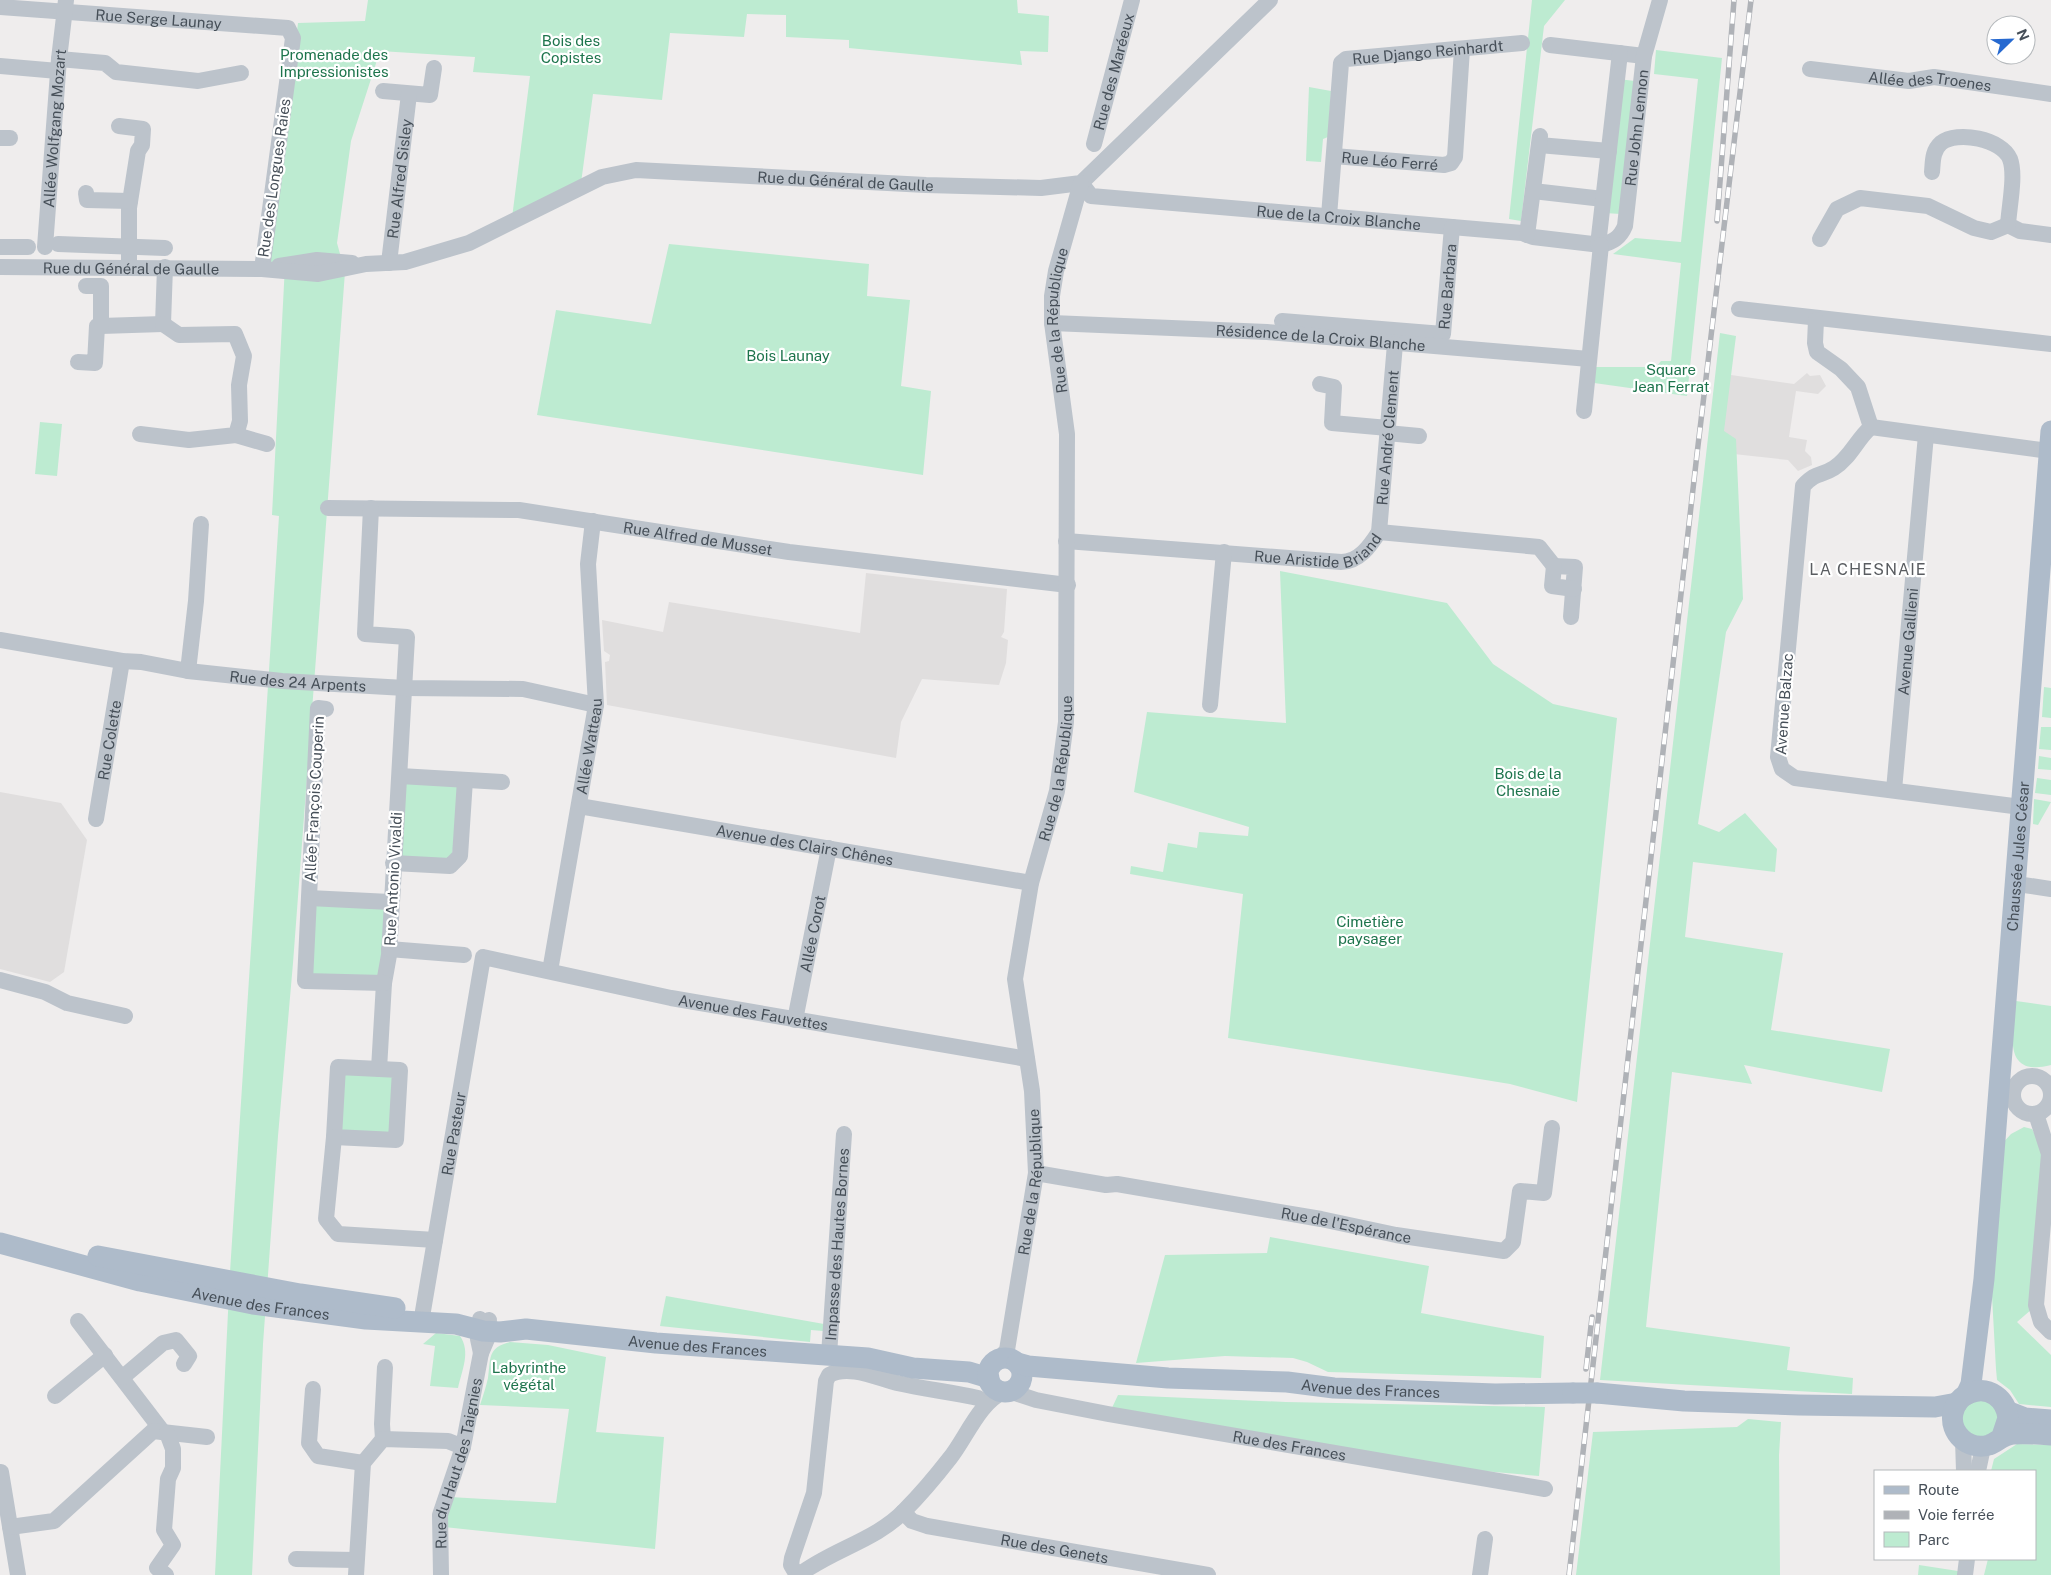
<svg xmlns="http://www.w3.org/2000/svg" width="2051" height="1575" font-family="'Public Sans',sans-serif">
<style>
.education{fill:#e0dede}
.green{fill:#bdebd1}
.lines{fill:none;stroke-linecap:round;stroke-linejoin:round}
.minor{stroke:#bcc3cb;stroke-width:16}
.major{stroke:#aebbca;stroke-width:21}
.rail-casing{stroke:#afb2b7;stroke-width:5.5}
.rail{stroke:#fff;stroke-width:4;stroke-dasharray:11;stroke-linecap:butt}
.major-bridge{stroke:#aebbca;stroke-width:21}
.labels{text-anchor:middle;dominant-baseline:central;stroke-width:4.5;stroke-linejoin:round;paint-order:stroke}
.street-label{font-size:15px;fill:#464f58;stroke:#fff}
.park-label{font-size:15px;fill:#1d744c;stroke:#fff}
.neighbourhood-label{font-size:16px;letter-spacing:1px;fill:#5a5d61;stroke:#fff}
</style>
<rect width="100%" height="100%" fill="#efeded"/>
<g class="education">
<path d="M1807 373 1810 376 1820 375 1826 386 1818 394 1796 391 1789 437 1807 440 1805 451 1811 457 1812 465 1798 471 1788 460 1715 452 1724 374 1794 384Z"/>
<path d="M866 573 1007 589 1004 632 1001 637 1008 640 1006 663 999 685 922 679 901 722 896 758 607 705 605 662 609 661 610 655 604 651 602 620 663 632 669 602 860 633Z"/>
<path d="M0 792 61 803 87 840 64 972 50 982 0 969Z"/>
</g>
<g class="green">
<path d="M368 0H1017L1018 13 1049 16 1048 52 1020 51 1022 65 849 48V40L786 37V15L747 14 744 37 670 33 662 100 593 94 581 183 512 218 530 76 473 72 475 57 380 51 351 141 337 243 345 272 293 963 278 1136 263 1344 252 1575H215L230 1272 279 516 272 515 285 265 267 268 298 23 365 21Z"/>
<path d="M1532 0H1565L1544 26 1521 221 1509 219Z"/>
<path d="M1656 50 1722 58 1687 396 1587 382 1588 367H1656L1661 361H1671L1681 263 1613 254 1635 238 1681 242 1698 79 1654 74Z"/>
<path d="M1618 79 1635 81 1621 214 1604 213Z"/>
<path d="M1309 87 1331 91 1328 137 1323 139 1321 162 1306 161Z"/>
<path d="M669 244 869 264 867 296 910 300 901 386 931 391 923 475 537 415 556 310 651 324Z"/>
<path d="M1720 333 1736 336 1724 431 1736 439 1743 599 1726 632 1698 824 1719 832 1745 813 1777 849 1775 872 1693 862 1685 937 1783 953 1771 1030 1890 1049 1882 1092 1744 1065 1752 1084 1672 1072 1646 1327 1790 1347 1787 1370 1853 1378 1852 1394 1600 1380Z"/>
<path d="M40 422 62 424 57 476 35 474Z"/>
<path d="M1280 571 1447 603 1493 664 1553 704 1617 718 1577 1102 1510 1084 1228 1038 1243 894 1130 874 1131 866 1163 872 1168 843 1197 848 1199 832 1248 836 1249 827 1134 792 1147 712 1286 723Z"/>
<path d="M2044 687 2051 688V718L2042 717Z"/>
<path d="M2041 727H2051V750L2039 749Z"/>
<path d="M2039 756 2051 758V770L2038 769Z"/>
<path d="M400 776 465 780 450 866 393 863Z"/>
<path d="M2037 778 2051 780V795L2035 793Z"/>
<path d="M2034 799 2051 802 2038 825 2033 824Z"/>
<path d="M309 898 390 902 384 983 305 981Z"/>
<path d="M2016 1001 2051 1006V1065C2001 1078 2013 1032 2016 1001Z"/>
<path d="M338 1067 400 1070 396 1140 334 1137Z"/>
<path d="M2024 1127 2032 1129 2043 1149 2032 1309 2017 1322 2051 1355V1407L2019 1404 2010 1390 1997 1380 1996 1369 1992 1296 2000 1146 2011 1134Z"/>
<path d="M1270 1237 1429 1266 1421 1313 1544 1336 1541 1378 1328 1372 1307 1362 1293 1358 1225 1356 1136 1363 1165 1255 1267 1253Z"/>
<path d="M666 1296 824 1324 823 1331 811 1330 810 1342 660 1326Z"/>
<path d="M436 1333 460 1336C471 1352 462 1370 458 1388L430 1386 435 1346 423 1344Z"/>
<path d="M510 1342 548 1345 606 1357 596 1432 664 1437 655 1549 444 1527 450 1497 556 1503 569 1409 480 1405C483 1396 486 1387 488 1378 491 1358 487 1348 510 1342Z"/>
<path d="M1118 1395 1286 1402 1545 1407 1539 1476 1472 1470 1111 1410Z"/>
<path d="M1971 1400 1995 1402 2001 1429 1978 1441 1961 1427 1963 1406Z"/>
<path d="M1748 1419 1781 1422 1779 1455 1780 1575H1576L1593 1432 1737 1427Z"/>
<path d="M2017 1444 2051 1445V1575H1984L1988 1559H2035V1471H1991L1994 1459Z"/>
<path d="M1919 1565 1958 1571V1575H1918Z"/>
</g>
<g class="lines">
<g class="minor">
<path id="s1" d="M0 7 288 28 293 38 262 269"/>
<path d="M1550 45 1644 56"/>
<path d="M59 59 105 63 116 72 198 81 241 73"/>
<path d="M0 66 58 71"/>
<path id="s2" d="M1810 69 1909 81 1934 77 2051 94"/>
<path d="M383 91 430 95 434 68"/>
<path d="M119 126 143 129 142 145 138 151 129 208V267"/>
<path d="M0 138H10"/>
<path id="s3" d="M1094 144 1132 0"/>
<path d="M1539 145 1609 151"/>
<path id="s4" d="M1334 156 1444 165 1451 163 1455 157 1462 49"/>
<path d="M1932 172C1933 162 1932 151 1941 143 1957 130 2002 139 2010 159 2016 175 2009 207 2008 225L2020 231 2051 235"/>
<path id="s5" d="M1081 183 1091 196 1522 233 1533 237 1601 245C1613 242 1620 238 1625 226L1644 56 1660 0"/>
<path d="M1533 191 1603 199"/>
<path d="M86 193 87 200 130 201"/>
<path id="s6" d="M1329 216 1341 63 1346 59 1522 43"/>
<path d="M1527 235 1540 136"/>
<path d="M1820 239 1837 209 1860 198 1928 206 1974 228 1991 232 2008 225"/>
<path d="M58 244 165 248"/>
<path d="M1598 245 1620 53"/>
<path d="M0 247H28"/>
<path id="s7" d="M45 247 59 59 66 0"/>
<path id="s8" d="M389 263 409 94"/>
<path d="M279 266 317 260 352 263"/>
<path id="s9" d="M0 267 262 269 318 274 366 264 405 262 469 243 602 177 636 170 926 185 1041 188 1081 183 1270 0"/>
<path d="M1739 309 2051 344"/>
<path d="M1816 320 1815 343 1817 352 1841 369 1858 387 1871 427C1857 439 1850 458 1834 468 1820 477 1817 471 1803 486L1778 757 1782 769 1795 778 2021 807"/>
<path id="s10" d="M1282 321 1443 334 1452 227"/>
<path id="s11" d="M1052 323 1267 332 1589 359"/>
<path d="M101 326 163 324 165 267"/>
<path d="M78 362 95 363 97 326H101V286H86"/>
<path d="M1320 384 1334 387 1332 423 1388 428"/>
<path d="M1584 411 1601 245"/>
<path d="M1871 427 2049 451"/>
<path d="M1387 433 1419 436"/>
<path d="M140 434 189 440 236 435 240 421 239 385 244 356 235 334 179 335 163 324"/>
<path d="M236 435 267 444"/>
<path id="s12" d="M328 508 519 510 789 552 1068 585"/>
<path d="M371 508 365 634 407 637 389 955 384 983 379 1069"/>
<path d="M1379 532 1539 547 1554 566"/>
<path id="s13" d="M1066 541 1341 562C1359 562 1370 546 1379 532L1395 344"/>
<path d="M1554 566 1575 567 1571 617"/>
<path d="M1554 566 1552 586 1574 589"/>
<path id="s14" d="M0 640 122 661 141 662 188 671 282 681 405 688 523 689 596 705"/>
<path d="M188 671 196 601 201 524"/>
<path d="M1210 705 1224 552"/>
<path d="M326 709 318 708 305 981 384 983"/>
<path d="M400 776 502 782"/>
<path id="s15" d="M1894 790 1926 435"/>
<path id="s16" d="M579 806 1031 883"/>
<path id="s17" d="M96 819 122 661"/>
<path d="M393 863 450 866 460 856 465 780"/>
<path d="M2017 884 2051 889"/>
<path d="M309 898 390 902"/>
<path d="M389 949 464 955"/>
<path id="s18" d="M550 971 596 705 588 564 593 521"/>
<path d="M0 980 45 992 67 1003 125 1016"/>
<path id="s19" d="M795 1020 829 848"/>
<path d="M338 1067 400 1070 396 1140 334 1137Z"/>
<circle cx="2032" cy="1095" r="19"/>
<path d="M2036 1114 2049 1154 2036 1305 2041 1322 2051 1332"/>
<path d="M334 1137 326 1219 338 1234 435 1240"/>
<path id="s20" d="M1036 1173 1106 1185 1117 1184 1321 1219 1396 1235 1504 1251 1513 1242 1520 1191 1544 1193 1552 1128"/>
<path id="s21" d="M423 1311 483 957 671 998 1027 1059"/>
<path d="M480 1319 478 1339 481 1353 487 1339 489 1320"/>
<path d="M78 1321 163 1432"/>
<path id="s22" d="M829 1355 844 1134"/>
<path id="s23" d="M999 1359 1007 1350 1036 1173 1032 1091 1015 979 1031 883 1057 791 1066 722 1067 434 1052 323V296L1056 271 1081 183"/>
<path d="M123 1377 163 1343 176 1340 189 1356 184 1364"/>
<path d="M313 1389 309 1443 318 1456 363 1463"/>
<path id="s24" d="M1009 1391 1036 1400 1108 1414 1545 1489"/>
<path d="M55 1396 105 1355"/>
<path d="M383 1439 382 1424 385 1367"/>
<path d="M1963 1440 1964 1471"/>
<path d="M1978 1471 1982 1452 1986 1446"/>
<path d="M1 1472 18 1575"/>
<path id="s25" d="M903 1512 912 1521 927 1526 1208 1575"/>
<path d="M10 1527 54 1521 153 1431 207 1437"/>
<path d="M296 1559 356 1560"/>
<path d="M166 1575 157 1568 173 1545 164 1530 168 1479 173 1468V1449L167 1433"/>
<path d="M356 1575 363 1463 383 1439 448 1441 463 1447"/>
<path id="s26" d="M441 1575 440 1515 463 1447 481 1353"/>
<path d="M797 1575 791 1565 792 1558 814 1493 826 1381 829 1375C849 1364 877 1378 897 1383 924 1389 951 1392 978 1398L987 1403"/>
<path d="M799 1575C831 1550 877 1540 905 1510 921 1494 936 1476 950 1458 966 1438 980 1401 1004 1392"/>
<path d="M1480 1575 1485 1539"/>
<path d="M1965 1575 1967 1559"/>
</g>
<g class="major">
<path id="s27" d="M0 1243 140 1281 253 1304 366 1319 456 1324 483 1331 500 1332 526 1329 656 1343 868 1358 913 1368 969 1372 989 1378"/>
<path d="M98 1256 300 1294 395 1308"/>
<circle cx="1005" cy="1375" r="17"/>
<path id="s28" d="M1017 1363 1028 1366 1168 1378 1287 1382 1334 1388 1495 1394 1573 1393"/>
<path d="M1597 1393 1684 1401 1799 1405 1935 1407 1957 1403"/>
<path id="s29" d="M1966 1395 1971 1384 1984 1279 2051 431"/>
<path d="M2007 1411 2025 1418 2051 1420"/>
<path d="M2002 1436 2008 1418C2006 1399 1989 1385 1970 1393 1961 1396 1955 1404 1953 1413 1949 1433 1968 1451 1989 1445 1998 1442 2002 1435 2013 1434 2025 1433 2038 1434 2051 1435"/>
</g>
<defs>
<g id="rail">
<path d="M1717 221 1734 0"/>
<path d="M1586 1369 1592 1317"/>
<path d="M1569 1575 1697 454 1751 0"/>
</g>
</defs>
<use href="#rail" class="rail-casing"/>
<use href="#rail" class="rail"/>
<path class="major-bridge" d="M1573 1393H1597"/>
</g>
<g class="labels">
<g class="street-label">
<text stroke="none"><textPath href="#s1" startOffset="159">Rue Serge Launay</textPath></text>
<text stroke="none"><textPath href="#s6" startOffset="242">Rue Django Reinhardt</textPath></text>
<text stroke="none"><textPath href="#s3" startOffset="75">Rue des Maréeux</textPath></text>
<text stroke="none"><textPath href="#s2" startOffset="121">Allée des Troenes</textPath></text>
<text stroke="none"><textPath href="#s5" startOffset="660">Rue John Lennon</textPath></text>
<text stroke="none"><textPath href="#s7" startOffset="119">Allée Wolfgang Mozart</textPath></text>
<text stroke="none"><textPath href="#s4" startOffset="56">Rue Léo Ferré</textPath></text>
<text transform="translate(274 178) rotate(-82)">Rue des Longues Raies</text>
<text stroke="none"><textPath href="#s8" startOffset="85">Rue Alfred Sisley</textPath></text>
<text stroke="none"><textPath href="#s9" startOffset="866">Rue du Général de Gaulle</textPath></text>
<text stroke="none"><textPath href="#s5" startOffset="265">Rue de la Croix Blanche</textPath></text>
<text stroke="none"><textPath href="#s9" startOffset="131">Rue du Général de Gaulle</textPath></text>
<text stroke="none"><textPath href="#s10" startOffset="209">Rue Barbara</textPath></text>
<text stroke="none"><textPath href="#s23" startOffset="1052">Rue de la République</textPath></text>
<text stroke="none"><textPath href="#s11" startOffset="269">Résidence de la Croix Blanche</textPath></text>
<text stroke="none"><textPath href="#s13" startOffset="421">Rue André Clement</textPath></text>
<text stroke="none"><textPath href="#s12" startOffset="372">Rue Alfred de Musset</textPath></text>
<text stroke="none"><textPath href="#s13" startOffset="256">Rue Aristide Briand</textPath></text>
<text stroke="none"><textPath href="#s15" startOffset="149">Avenue Gallieni</textPath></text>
<text stroke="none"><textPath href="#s14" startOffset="301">Rue des 24 Arpents</textPath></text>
<text transform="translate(1784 704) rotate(-86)">Avenue Balzac</text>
<text stroke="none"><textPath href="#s17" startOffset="80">Rue Colette</textPath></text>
<text stroke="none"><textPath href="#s18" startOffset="228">Allée Watteau</textPath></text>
<text stroke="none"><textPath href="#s23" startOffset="602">Rue de la République</textPath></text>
<text transform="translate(314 799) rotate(-87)">Allée François Couperin</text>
<text stroke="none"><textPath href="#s16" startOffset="229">Avenue des Clairs Chênes</textPath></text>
<text stroke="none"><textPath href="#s29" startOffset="542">Chaussée Jules César</textPath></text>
<text transform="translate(393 879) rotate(-87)">Rue Antonio Vivaldi</text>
<text stroke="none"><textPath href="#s19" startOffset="88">Allée Corot</textPath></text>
<text stroke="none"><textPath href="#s21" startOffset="635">Avenue des Fauvettes</textPath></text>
<text stroke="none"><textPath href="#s21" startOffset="180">Rue Pasteur</textPath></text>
<text stroke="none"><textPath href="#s23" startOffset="182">Rue de la République</textPath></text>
<text stroke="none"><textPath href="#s20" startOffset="315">Rue de l'Espérance</textPath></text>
<text stroke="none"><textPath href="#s22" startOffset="111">Impasse des Hautes Bornes</textPath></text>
<text stroke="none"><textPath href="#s27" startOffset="268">Avenue des Frances</textPath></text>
<text stroke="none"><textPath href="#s27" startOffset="708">Avenue des Frances</textPath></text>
<text stroke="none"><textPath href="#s28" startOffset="355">Avenue des Frances</textPath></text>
<text stroke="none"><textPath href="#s24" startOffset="286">Rue des Frances</textPath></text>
<text stroke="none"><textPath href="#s26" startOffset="114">Rue du Haut des Taignies</textPath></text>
<text stroke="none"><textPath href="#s25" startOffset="158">Rue des Genets</textPath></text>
</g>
<g class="park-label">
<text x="571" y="40">Bois des<tspan x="571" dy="17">Copistes</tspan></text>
<text x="334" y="54">Promenade des<tspan x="334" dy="17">Impressionistes</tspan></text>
<text x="788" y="355">Bois Launay</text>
<text x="1671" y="369">Square<tspan x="1671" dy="17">Jean Ferrat</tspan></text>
<text x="1528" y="773">Bois de la<tspan x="1528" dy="17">Chesnaie</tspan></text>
<text x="1370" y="921">Cimetière<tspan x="1370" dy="17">paysager</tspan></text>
<text x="529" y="1367">Labyrinthe<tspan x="529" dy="17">végétal</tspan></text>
</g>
<g class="neighbourhood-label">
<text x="1868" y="569">LA CHESNAIE</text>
</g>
</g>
<rect x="1874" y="1470" width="162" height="90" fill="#ffffff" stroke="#b5b9bc"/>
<rect x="1884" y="1486" width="25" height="8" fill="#aebbca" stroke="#b5b9bc"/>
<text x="1918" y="1495" font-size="15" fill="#464f58">Route</text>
<rect x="1884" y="1511" width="25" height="8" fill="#afb2b7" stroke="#b5b9bc"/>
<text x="1918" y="1520" font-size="15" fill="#464f58">Voie ferrée</text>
<rect x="1884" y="1532" width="25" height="15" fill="#bdebd1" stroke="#b5b9bc"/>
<text x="1918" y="1545" font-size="15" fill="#464f58">Parc</text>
<g transform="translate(2011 40) rotate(67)"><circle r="24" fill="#ffffff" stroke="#b5b9bc"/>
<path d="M0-4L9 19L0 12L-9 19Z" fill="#2669d0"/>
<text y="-8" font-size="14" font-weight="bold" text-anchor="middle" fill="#464f58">N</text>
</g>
</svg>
